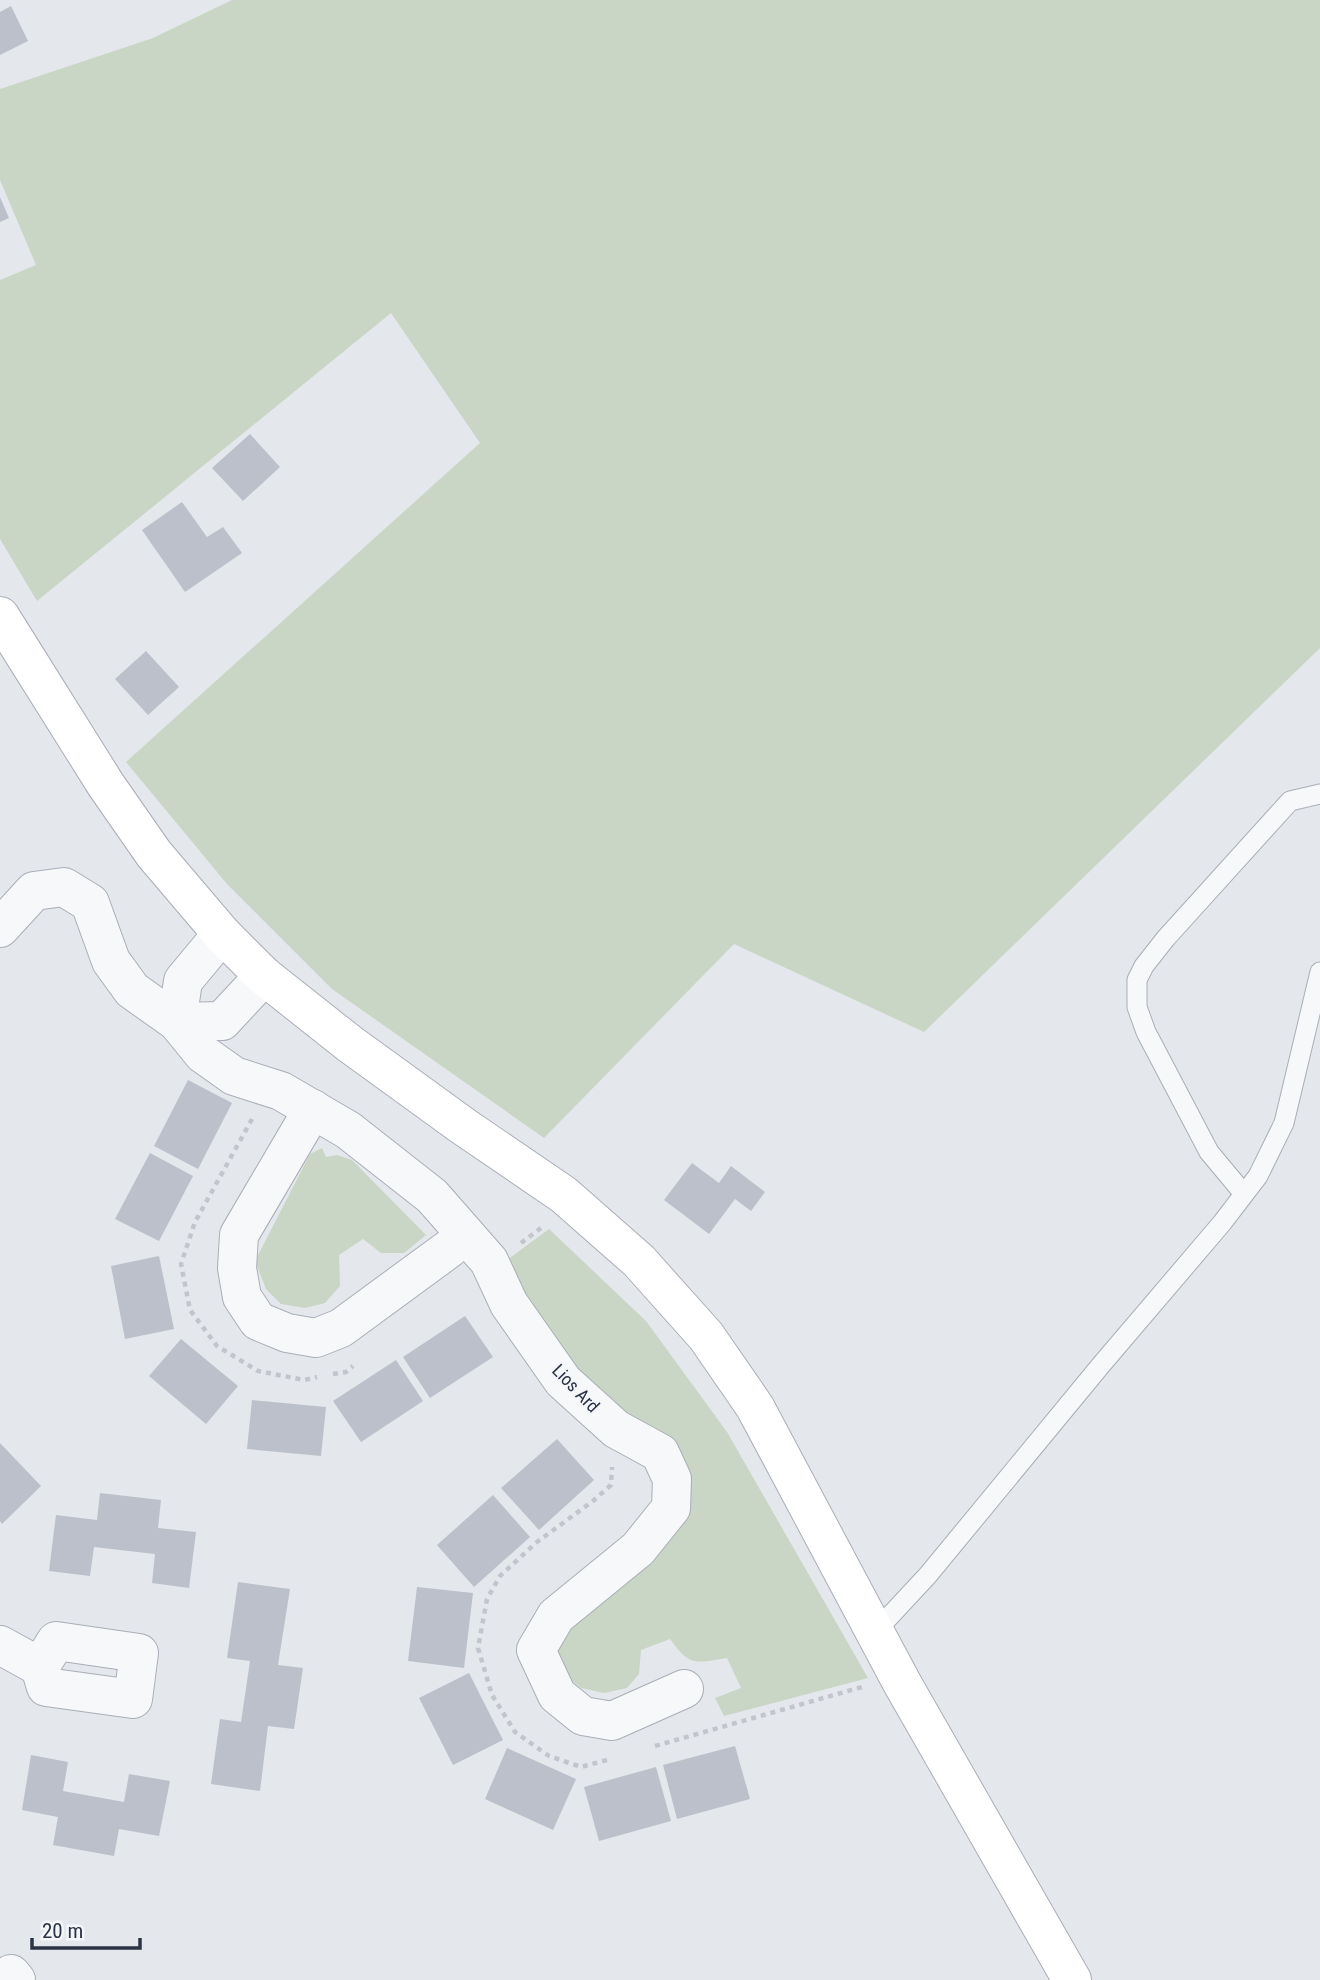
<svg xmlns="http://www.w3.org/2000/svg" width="1320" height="1980" font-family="'Roboto Condensed',sans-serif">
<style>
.green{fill:#c9d6c5}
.building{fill:#bbc0ca}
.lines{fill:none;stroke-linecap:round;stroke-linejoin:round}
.lane-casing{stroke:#a9aeb7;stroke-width:21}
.street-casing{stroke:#a9aeb7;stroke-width:40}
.secondary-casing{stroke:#a9aeb7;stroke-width:40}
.path{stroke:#c2c5cb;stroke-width:4.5;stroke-dasharray:5 5;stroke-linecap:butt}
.lane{stroke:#f7f8fa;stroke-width:19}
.street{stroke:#f7f8fa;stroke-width:38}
.secondary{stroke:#fff;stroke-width:38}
.labels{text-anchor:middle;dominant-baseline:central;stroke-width:5;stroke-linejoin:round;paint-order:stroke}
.street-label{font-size:18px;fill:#2b3445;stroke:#f4f6f9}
</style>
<rect width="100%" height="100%" fill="#e4e7ec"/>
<g class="green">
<path d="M232 0H1320V648L924 1032 734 944 544 1138 332 989 227 884 126 762 480 443 391 313 37 601 0 539V280L36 265 0 180V89L153 38Z"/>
<path d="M322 1148 326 1157 337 1155 352 1160 426 1235 404 1253H381L363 1239 339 1255 340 1286 325 1303 305 1308 281 1304 266 1289 255 1261 310 1154Z"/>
<path d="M549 1229 646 1321 727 1432 868 1678 724 1716 715 1698 741 1688 727 1658C695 1663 690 1667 670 1639L641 1650 639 1674 627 1688 604 1693 581 1688 561 1672 550 1649 683 1487 547 1340 507 1260Z"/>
</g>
<g class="building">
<path d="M11 6 28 41 0 55V12Z"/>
<path d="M0 197 9 218 0 222Z"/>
<path d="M250 434 280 467 243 501 212 468Z"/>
<path d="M182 502 207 537 223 527 242 553 185 592 142 530Z"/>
<path d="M146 651 179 687 148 715 115 679Z"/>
<path d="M188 1080 232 1103 198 1169 154 1146Z"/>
<path d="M150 1153 193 1176 159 1241 115 1219Z"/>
<path d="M692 1163 719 1183 731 1166 765 1192 751 1211 735 1199 709 1234 664 1200Z"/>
<path d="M159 1256 174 1329 125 1339 111 1266Z"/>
<path d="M465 1316 493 1357 430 1398 403 1357Z"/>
<path d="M181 1339 238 1386 206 1424 149 1376Z"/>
<path d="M396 1360 423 1401 361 1442 333 1401Z"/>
<path d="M252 1400 326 1407 321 1456 247 1449Z"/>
<path d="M557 1439 594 1480 539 1530 501 1488Z"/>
<path d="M0 1443 41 1486 2 1524 0 1521Z"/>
<path d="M100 1493 161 1500 158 1528 196 1532 189 1588 152 1583 155 1554 94 1547 90 1576 49 1571 56 1515 97 1520Z"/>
<path d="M493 1495 530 1537 474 1587 437 1545Z"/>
<path d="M238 1582 290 1589 278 1665 303 1668 294 1729 268 1726 260 1791 211 1784 220 1719 241 1722 250 1661 227 1658Z"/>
<path d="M417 1587 473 1593 464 1668 408 1661Z"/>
<path d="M469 1673 503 1740 453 1765 419 1698Z"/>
<path d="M735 1746 750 1799 677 1819 663 1765Z"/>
<path d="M507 1748 576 1779 553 1830 485 1799Z"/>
<path d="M31 1755 68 1762 63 1791 124 1802 129 1774 170 1781 159 1836 119 1829 114 1856 53 1845 58 1817 22 1810Z"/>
<path d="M656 1767 671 1821 599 1841 584 1787Z"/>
</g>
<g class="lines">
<defs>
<g id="lane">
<path d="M1244 1194 1209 1152 1146 1032 1137 1007V980L1144 966 1166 938 1290 801 1320 794"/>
<path d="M875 1632 928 1575 1101 1365 1222 1223 1258 1176 1284 1123 1320 972"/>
</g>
<g id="street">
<path d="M0 928 34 891 64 887 90 903 111 961 132 990 177 1022 203 1054 234 1076 281 1091 348 1130 432 1196 489 1261 509 1304 563 1381 616 1429 660 1453 672 1479 671 1508 638 1549 556 1616 536 1650 557 1695 583 1716 612 1721 684 1689"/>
<path d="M177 1022 222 1021 264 976"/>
<path d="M177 1022 183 981 222 934"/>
<path d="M313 1109 239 1235 237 1268 242 1297 258 1321 287 1333 316 1338 341 1328 450 1248"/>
<path d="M56 1641 139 1653 133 1699 46 1687 40 1667Z"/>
<path d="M0 1645 40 1667"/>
<path d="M11 1974 16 1980"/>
</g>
<path id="secondary" d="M0 616 106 785 154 854 222 934 264 976 350 1044 463 1126 564 1195 639 1261 706 1336 755 1407 902 1683 1072 1980"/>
</defs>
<use href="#lane" class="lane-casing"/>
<use href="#street" class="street-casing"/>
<use href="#secondary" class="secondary-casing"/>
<g class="path">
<path d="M252 1119 195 1222 181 1264 190 1310 217 1346 258 1371 304 1380 317 1377"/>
<path d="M521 1243 545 1225"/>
<path d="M333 1374 346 1372 353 1366"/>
<path d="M655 1746 862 1687"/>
<path d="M607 1760 581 1767 549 1756 515 1732 492 1695 478 1648 487 1599 500 1576 537 1542 593 1501 611 1485 612 1467"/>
</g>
<use href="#lane" class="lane"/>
<use href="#street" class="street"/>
<use href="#secondary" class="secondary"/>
</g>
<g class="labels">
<g class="street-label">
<text transform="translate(576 1388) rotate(46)">Lios Ard</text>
</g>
</g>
<path d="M32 1938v10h108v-10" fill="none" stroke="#2b3445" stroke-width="3.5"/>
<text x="42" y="1938" font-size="21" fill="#2b3445" stroke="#f4f6f9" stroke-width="5" paint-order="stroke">20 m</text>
</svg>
